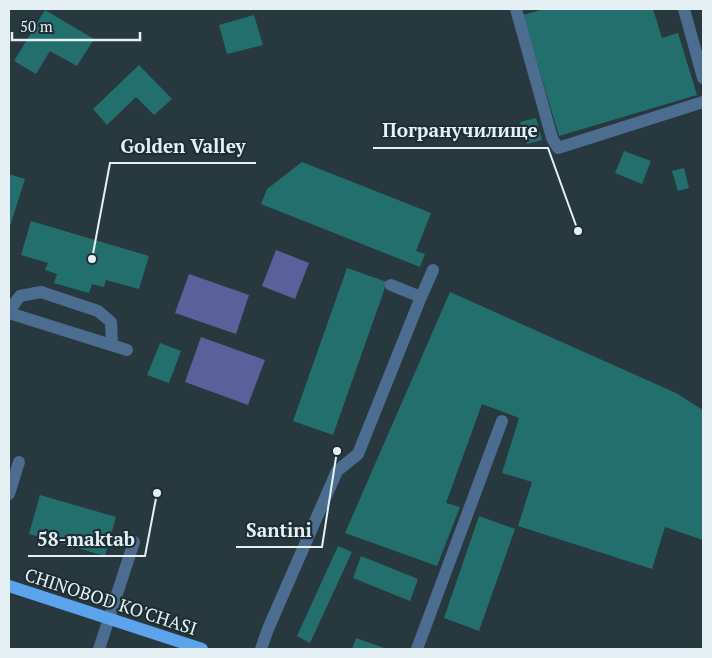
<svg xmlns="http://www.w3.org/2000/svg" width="712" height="658" font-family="'PT Serif',serif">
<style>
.water{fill:#5c609a}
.building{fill:#236f6d}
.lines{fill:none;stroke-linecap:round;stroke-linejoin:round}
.minor{stroke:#4c6d90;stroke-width:12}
.major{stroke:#5ba3eb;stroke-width:12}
.labels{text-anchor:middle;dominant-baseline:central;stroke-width:4.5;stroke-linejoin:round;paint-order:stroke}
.street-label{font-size:18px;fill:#e5f0f4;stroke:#1d2e34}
.leader{fill:none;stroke:#e5f0f4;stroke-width:2}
.callout-dot{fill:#e5f0f4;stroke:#1d2e34;stroke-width:2}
.callout-label{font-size:19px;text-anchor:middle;font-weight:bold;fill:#e5f0f4;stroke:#1d2e34;stroke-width:4.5;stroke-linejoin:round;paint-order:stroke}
</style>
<rect width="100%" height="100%" fill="#27383f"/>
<g class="water">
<path d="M276 250 309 263 295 299 262 286Z"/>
<path d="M189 274 249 295 236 334 175 313Z"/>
<path d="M201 337 265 360 248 405 185 382Z"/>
</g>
<g class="building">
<path d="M544 9H653L662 38 678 33 697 95 559 136 523 15Z"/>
<path d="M45 10 94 39 77 66 50 51 36 74 14 61Z"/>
<path d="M254 15 263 45 227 54 219 25Z"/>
<path d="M139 65 172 99 154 115 136 97 107 125 93 109Z"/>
<path d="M536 118 542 140 527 144 520 122Z"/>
<path d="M624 151 651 161 642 184 615 173Z"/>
<path d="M302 162 431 213 416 251 425 254 420 267 261 204 267 189Z"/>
<path d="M684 168 689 188 678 191 672 171Z"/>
<path d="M9 174 25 179 9 229Z"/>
<path d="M31 221 149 256 139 289 106 280 104 287 92 284 89 293 54 283 57 274 45 270 48 263 21 255Z"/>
<path d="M347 268 387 282 333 435 293 421Z"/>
<path d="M450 292 676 393 703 410V540L665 527 652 569 518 526 532 482 502 473 519 418 482 404 446 503 460 507 437 566 345 533Z"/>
<path d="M160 343 181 351 169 383 147 375Z"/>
<path d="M40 495 116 517 105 556 29 534Z"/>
<path d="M479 516 515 529 479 631 444 618Z"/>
<path d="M338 546 352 552 310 643 297 636Z"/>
<path d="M361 556 418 579 410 601 353 578Z"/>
<path d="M356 638 387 649H352Z"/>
</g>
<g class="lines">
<g class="minor">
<path d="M516 9 552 138 558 148 703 102"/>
<path d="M684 9 703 78"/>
<path d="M421 297 433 270"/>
<path d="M9 311 20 296 41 292 98 311 111 322 112 345"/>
<path d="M9 313 127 350"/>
<path d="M9 494 19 462"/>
<path d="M99 649 134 542"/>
<path d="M261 649 268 629 337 471 358 454 421 297 391 285"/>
<path d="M417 649 502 421"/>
</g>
<path class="major" d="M9 586 202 649"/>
</g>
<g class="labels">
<g class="street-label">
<text transform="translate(111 601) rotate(18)">CHINOBOD KO'CHASI</text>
</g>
</g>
<path class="leader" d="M578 231L548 148H373M92 259L110 163H256M337 451L322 547H236M157 493L145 556H28"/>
<g class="callout-dot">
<circle cx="578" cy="231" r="5"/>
<circle cx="92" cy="259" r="5"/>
<circle cx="337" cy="451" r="5"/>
<circle cx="157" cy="493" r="5"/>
</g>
<g class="callout-label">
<text x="460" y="137">Погранучилище</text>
<text x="183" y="153">Golden Valley</text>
<text x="279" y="537">Santini</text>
<text x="86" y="546">58-maktab</text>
</g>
<rect width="712" height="658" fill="none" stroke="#e5f0f4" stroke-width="20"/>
<path d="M12 32v8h128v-8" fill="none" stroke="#e5f0f4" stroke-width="2.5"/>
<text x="20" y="32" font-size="15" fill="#e5f0f4" stroke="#1d2e34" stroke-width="4" paint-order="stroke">50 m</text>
</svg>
